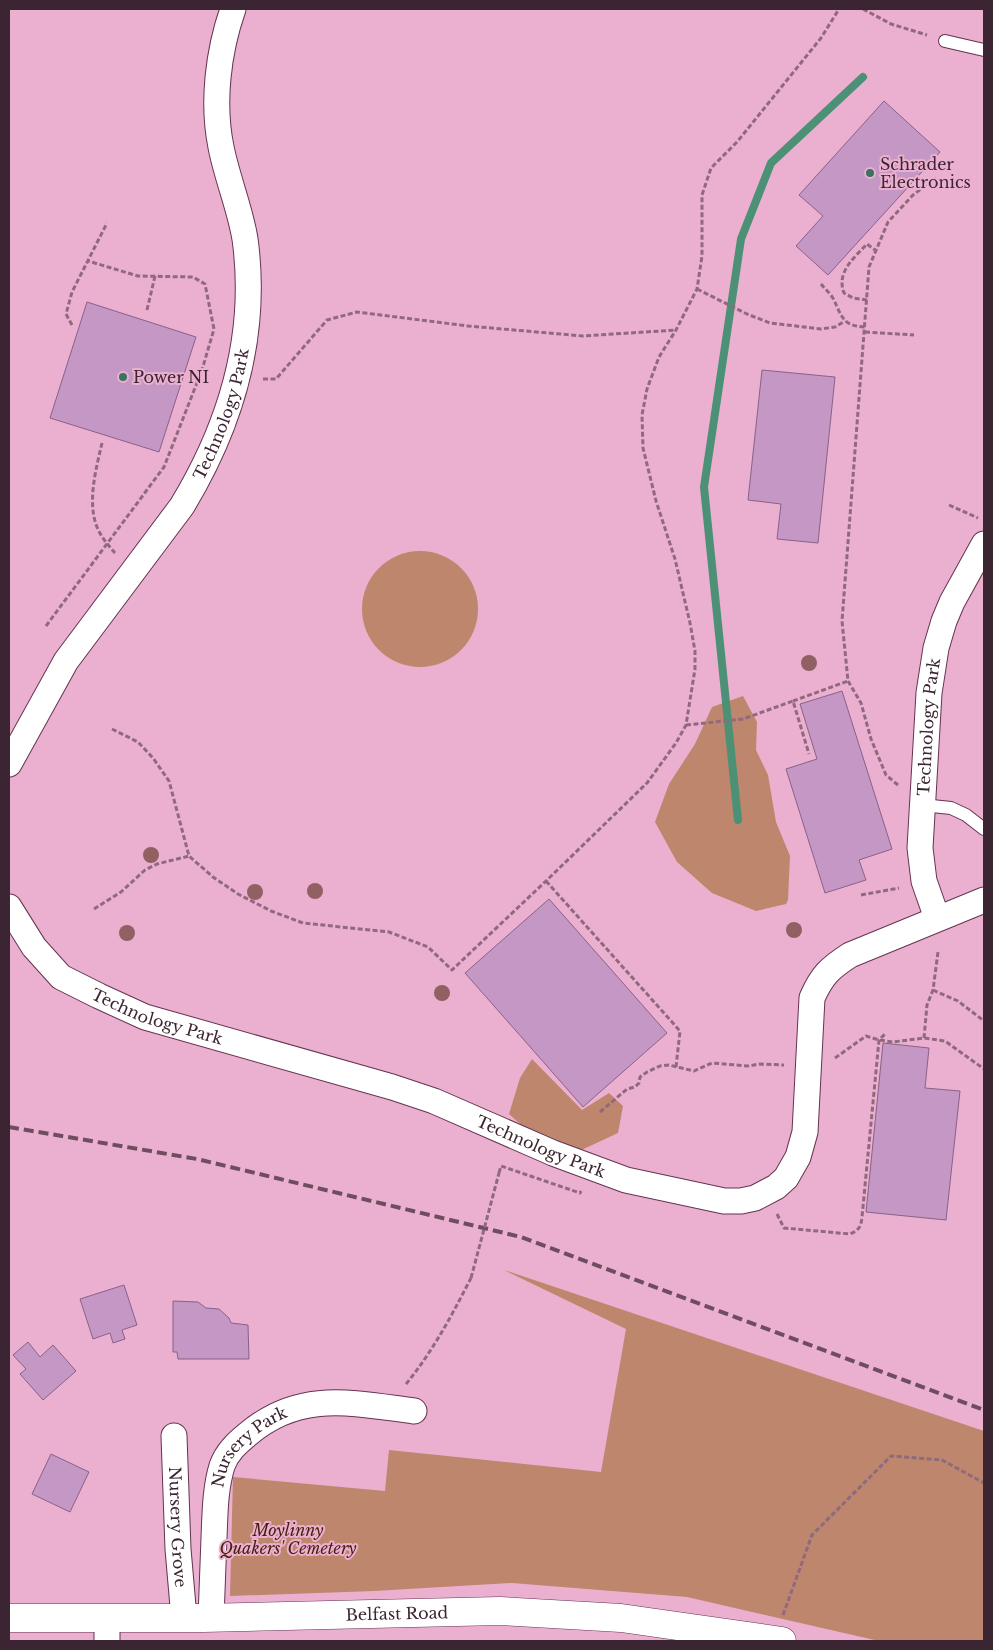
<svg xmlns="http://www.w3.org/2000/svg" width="993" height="1650" font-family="'Libre Baskerville',serif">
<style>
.green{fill:#be866c}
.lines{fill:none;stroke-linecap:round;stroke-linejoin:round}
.stream{stroke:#4c9076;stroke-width:8}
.building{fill:#c497c4;stroke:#89618a}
.lane-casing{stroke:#64334f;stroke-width:14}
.street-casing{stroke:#64334f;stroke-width:27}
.highway-casing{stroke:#64334f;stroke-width:29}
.path{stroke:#91697f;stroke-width:3;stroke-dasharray:5 2.5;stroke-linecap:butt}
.lane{stroke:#fff;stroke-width:12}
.street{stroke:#fff;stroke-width:25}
.highway{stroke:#fff;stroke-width:28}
.rail{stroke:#6f4d5f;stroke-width:4;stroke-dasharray:10 5;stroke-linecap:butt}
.path-bridge{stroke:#91697f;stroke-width:3;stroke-dasharray:5 2.5;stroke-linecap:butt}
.tree{fill:#906063}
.poi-dot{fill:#3a745e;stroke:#ebb0cf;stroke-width:2}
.labels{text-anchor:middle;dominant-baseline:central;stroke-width:4;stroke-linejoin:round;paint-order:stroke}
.poi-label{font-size:16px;fill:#3c2532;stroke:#ebb0cf;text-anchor:start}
.street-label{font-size:16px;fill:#3c2532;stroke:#ebb0cf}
.park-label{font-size:16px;font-style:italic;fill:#461f0b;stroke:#ebb0cf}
</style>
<rect width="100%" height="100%" fill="#ebb0cf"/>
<g class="green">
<circle cx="420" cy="609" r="58"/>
<path d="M743 696 757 722 756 750 768 775 776 822 790 856 788 900 786 904 756 911 712 893 677 862 655 822 669 784 695 744 712 707Z"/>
<path d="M532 1059 582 1110 609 1093 623 1106 618 1133 575 1153 537 1139 509 1114 520 1078Z"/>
<path d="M504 1270 984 1431V1641H879L687 1597 512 1583 374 1591 230 1596 233 1477 385 1491 389 1450 601 1472 626 1329Z"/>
</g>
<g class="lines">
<path class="stream" d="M738 820 704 487 741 239 771 163 863 77"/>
</g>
<g class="building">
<path d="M884 101 940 152 828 275 796 246 823 216 799 195Z"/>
<path d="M87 302 196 337 159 452 50 418Z"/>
<path d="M762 370 835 377 818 543 777 539 781 504 748 500Z"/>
<path d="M842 691 892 849 859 860 866 880 825 893 786 769 817 759 800 704Z"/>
<path d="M549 899 667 1033 583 1107 465 973Z"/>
<path d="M883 1043 929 1048 925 1088 960 1091 946 1220 866 1212Z"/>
<path d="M124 1285 137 1325 122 1330 125 1339 113 1343 110 1333 93 1339 80 1299Z"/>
<path d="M173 1301 198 1302 206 1308 219 1309 229 1318 231 1323 248 1325 249 1359H178L177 1352H173Z"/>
<path d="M28 1342 40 1357 53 1345 76 1371 43 1400 20 1374 26 1369 13 1355Z"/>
<path d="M51 1454 89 1472 70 1512 32 1494Z"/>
</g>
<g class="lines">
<defs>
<g id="lane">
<path d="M945 41 984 50"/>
<path d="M922 805 951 808 966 815 984 829"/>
</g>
<g id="street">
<path id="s1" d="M9 764 66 661 182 506C231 425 258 334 245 239 240 208 227 178 221 147 212 103 218 52 233 9"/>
<path id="s2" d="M9 907 34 947 61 977 99 996 145 1017 392 1087 434 1101 553 1153 626 1180 724 1201H741L755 1198 776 1187 786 1178 798 1157 805 1132 812 998C822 975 830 968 850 955L984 900"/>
<path id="s3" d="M937 918 924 881 920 848 929 693 936 648 944 621 952 602 984 544"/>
<path id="s4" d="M174 1436 178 1549 184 1618"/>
<path id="s5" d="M211 1618C212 1591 213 1565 214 1538 215 1514 215 1489 222 1466 227 1452 237 1443 248 1434 300 1390 352 1403 414 1411"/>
<path d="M107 1619V1641"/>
</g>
<g id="highway">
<path id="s6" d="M9 1618H203L500 1611 621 1618 782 1641"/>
</g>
</defs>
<use href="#lane" class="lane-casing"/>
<use href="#street" class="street-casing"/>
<use href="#highway" class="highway-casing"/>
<g class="path">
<path d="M863 9 891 24 927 35"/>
<path d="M821 284C825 289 831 294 834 300 842 318 844 326 865 327"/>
<path d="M697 289 747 314 770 323 821 329 835 327 845 321"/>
<path d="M867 300 853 298 844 293C836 272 854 258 867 244L875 250"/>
<path d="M147 310 155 276"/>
<path d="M72 325 66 314 72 292 107 223"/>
<path d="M865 332 914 335"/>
<path d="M263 379H276L327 320 357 312 468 326 583 336 676 330"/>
<path d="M102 443C96 469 87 502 97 527 101 537 108 545 115 553"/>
<path d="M949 505 978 518"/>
<path d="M46 626 164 467 202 370 214 329 205 284 193 277 138 276 88 261"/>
<path d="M793 701 848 681"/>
<path d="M686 725 743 719 793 701 809 754"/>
<path d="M112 729 138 742 153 758 169 781 189 856 213 877 238 894 271 911 303 923 389 932 428 947 452 970 546 881 647 783 676 743 686 725 695 669V651L690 623 675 559 656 501 643 448 642 415 647 389 659 357 676 330 697 289 702 256V195L711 168 737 142 821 38 839 9"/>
<path d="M898 785 886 775 871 739 861 703 848 681 842 621 869 267 888 222 913 195 936 178"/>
<path d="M546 881 680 1031 676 1067"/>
<path d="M861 895 899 888"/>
<path d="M94 909 121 892 145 870 157 864 189 856"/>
<path d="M933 990 958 1001 984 1021"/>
<path d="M924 1038 927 1005 933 990 938 952"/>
<path d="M835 1058 866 1036 879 1040 893 1042 924 1038 945 1041 984 1069"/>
<path d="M600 1112 627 1089 635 1087 639 1083 640 1077 647 1072 660 1066 669 1065 694 1071 712 1063 748 1066 760 1064 784 1065"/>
<path d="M499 1173 501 1166 580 1193 581 1191"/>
<path d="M777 1214 784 1228 850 1234C859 1230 861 1227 862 1217L879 1040 886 1033"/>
<path d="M406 1384C433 1351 452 1315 471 1278"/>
<path d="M783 1615 812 1535 891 1456 942 1460 984 1483"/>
</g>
<use href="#lane" class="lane"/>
<use href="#street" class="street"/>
<use href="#highway" class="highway"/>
<path class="rail" d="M9 1127 197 1159 521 1237 984 1410"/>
<path class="path-bridge" d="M471 1278 499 1173"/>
</g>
<g class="tree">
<circle cx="809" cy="663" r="8"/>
<circle cx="151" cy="855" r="8"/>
<circle cx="315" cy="891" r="8"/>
<circle cx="255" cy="892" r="8"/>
<circle cx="794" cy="930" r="8"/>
<circle cx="127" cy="933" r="8"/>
<circle cx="442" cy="993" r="8"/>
</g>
<g class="poi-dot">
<circle cx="870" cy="173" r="5"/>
<circle cx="123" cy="377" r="5"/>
</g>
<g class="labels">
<g class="poi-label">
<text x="880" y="164">Schrader<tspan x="880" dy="18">Electronics</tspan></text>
<text x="133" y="377">Power NI</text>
</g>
<g class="street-label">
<text stroke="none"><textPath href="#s1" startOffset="412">Technology Park</textPath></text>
<text stroke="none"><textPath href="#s3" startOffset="194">Technology Park</textPath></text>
<text stroke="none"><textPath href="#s2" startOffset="192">Technology Park</textPath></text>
<text stroke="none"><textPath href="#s2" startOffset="598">Technology Park</textPath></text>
<text stroke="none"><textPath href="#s5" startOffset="185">Nursery Park</textPath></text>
<text stroke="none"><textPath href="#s4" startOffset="91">Nursery Grove</textPath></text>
<text stroke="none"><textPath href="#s6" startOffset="388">Belfast Road</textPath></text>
</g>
<g class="park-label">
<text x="288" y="1530">Moylinny<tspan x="288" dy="18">Quakers' Cemetery</tspan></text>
</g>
</g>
<rect width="993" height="1650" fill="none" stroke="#3c2532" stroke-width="20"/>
</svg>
